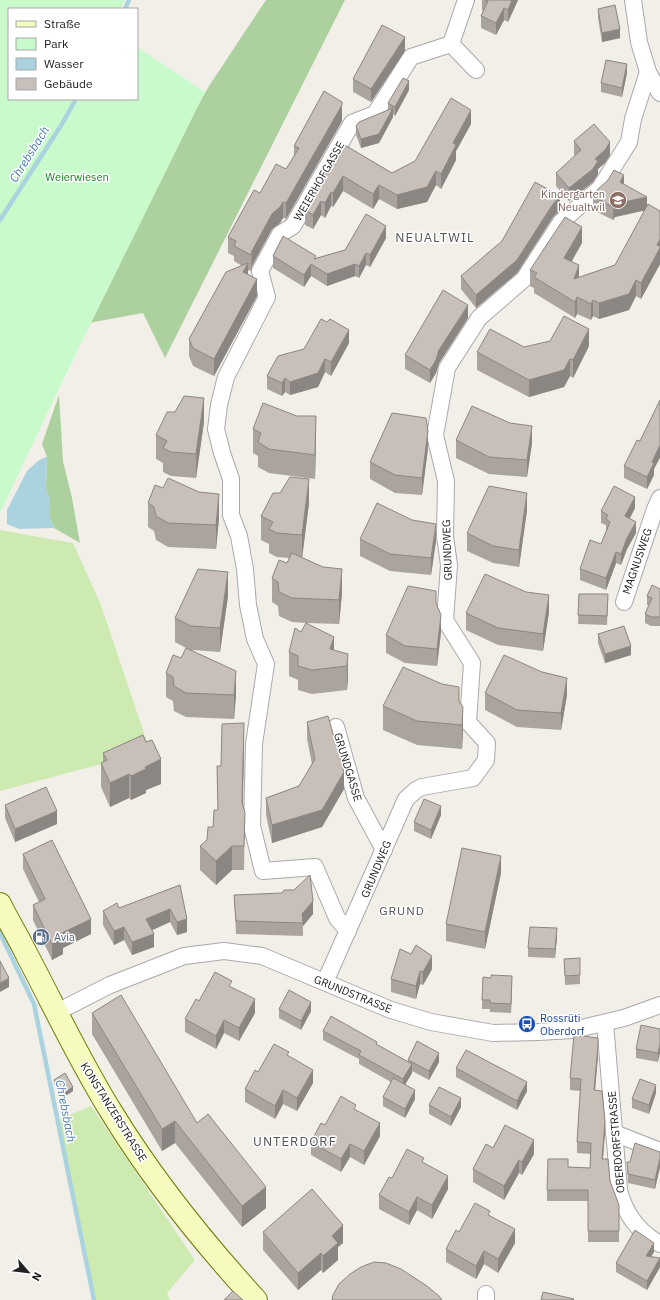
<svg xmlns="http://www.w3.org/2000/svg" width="660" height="1300" font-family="'IBM Plex Sans',sans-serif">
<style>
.grass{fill:#cdebb0}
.forest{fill:#add19e}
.park{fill:#c8facc}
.water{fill:#aad3df}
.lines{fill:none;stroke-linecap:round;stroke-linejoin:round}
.stream{stroke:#aad3df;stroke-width:4.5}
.minor-casing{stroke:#a9a9a9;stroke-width:18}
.secondary-casing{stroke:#707d05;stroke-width:24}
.minor{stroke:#fff;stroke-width:16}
.secondary{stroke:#f7fabf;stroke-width:22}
.wall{fill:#aba49e}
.shaded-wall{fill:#8b8681}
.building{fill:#c7bfb8;stroke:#8b8681}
.labels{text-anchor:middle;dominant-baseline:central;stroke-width:3;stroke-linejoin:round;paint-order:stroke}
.park-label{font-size:11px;fill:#0c8416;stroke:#fff}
.street-label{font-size:11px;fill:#222;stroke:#fff}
.education-label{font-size:11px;fill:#785e54;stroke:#fff;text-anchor:end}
.service-label{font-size:11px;fill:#4e5e75;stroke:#fff;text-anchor:start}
.transit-label{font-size:11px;fill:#164399;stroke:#fff;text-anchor:start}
.water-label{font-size:12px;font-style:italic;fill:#4a7aab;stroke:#fff}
.neighbourhood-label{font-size:12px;letter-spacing:1px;fill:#555;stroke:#fff}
.quarter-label{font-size:13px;letter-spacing:1px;fill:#555;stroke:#fff}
</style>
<rect width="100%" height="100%" fill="#f2efe9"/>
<g class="grass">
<path d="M0 530 73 543 101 605 150 751 0 791Z"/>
<path d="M91 1106 195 1260 167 1293 170 1300H94L57 1120Z"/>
</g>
<g class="forest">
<path d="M266 0H345L165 358 143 313 83 324 167 160 209 86Z"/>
<path d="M59 395 63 461 72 498 80 543 54 528 50 518V499L46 490 47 457 42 444Z"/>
</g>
<path class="park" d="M0 0H125L120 9H9V99H137V47L205 92 62 382 0 513Z"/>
<path class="water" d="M47 457 46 490 50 499V518L54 528 19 529 7 524V510L27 471 39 460Z"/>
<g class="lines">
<g class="stream">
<path d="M125 9 129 0"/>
<path d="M0 220 62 124 76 99"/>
<path d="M0 933 34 1004 94 1300"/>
</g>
<defs>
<g id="minor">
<path d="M466 0 451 44 476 70"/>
<path d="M633 0 639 42 648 72 660 93"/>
<path d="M624 602 655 509 660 498"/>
<path d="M336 727 356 798 384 850"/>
<path d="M348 931 337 918 315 867 263 871 252 826 254 744 266 664 255 639 248 605 245 569 239 536 231 515V479L222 453 216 429 219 405 226 377 267 297 260 271 280 234 293 226 352 123 375 114 411 57 451 44"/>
<path d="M325 982 406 799 416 790 422 787 473 778 486 760 487 743 468 722 472 663 445 620 449 565 445 536 446 481 435 435 447 368 479 318 524 279 561 222 600 188 629 142 633 119 648 72"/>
<path d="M57 1012 110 985 184 956 224 951 262 956 391 1010 431 1022 493 1033 538 1032 573 1030 624 1018 660 1005"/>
<path d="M605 1023 619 1190C625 1214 638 1232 660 1244"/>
<path d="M614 1133 660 1151"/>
<path d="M486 1300V1294"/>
</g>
<path id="secondary" d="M0 904C8 921 19 938 27 955 55 1008 80 1062 112 1113 153 1180 203 1242 256 1300"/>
</defs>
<use href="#minor" class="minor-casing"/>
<use href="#secondary" class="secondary-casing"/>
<use href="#minor" class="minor"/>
<use href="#secondary" class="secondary"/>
</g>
<g class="wall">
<path d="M482 0H518L508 22 504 20 496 35 481 28V16L483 11 482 10Z"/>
<path d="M598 9 620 38 602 42 598 18Z"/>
<path d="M405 51 371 102 353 92V79Z"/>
<path d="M627 73 622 97 601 92V83Z"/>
<path d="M409 90 395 116 393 114V117L379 143 361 148 356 135V126L388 110V103Z"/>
<path d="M342 121 286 219 283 218 280 223 272 229 252 266 251 271 248 270V275L257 296 214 376 193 366 189 356V339L242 266 234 261V256L228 253V237L260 193 286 169 294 156V146Z"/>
<path d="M471 124 456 151V160L441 189 436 185 427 202 397 209 379 199 373 209 343 191 333 207 331 206 325 218 321 215 313 229 305 225V210L343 144 392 173 415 161Z"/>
<path d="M574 141 610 155 605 163 598 169V174L593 182 569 201 556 186V173L575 156 574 155Z"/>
<path d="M624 184 647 206 660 211V264L641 299 636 296 629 310 599 319 593 316 591 320 577 314 575 318 534 293V288L530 286V270L582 243 572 261 579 277 615 265 645 210 615 217 613 220 593 210V196Z"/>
<path d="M560 210 553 217 517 273 476 308 461 289V276Z"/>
<path d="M386 238 370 267 366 265 359 278 355 276 327 286 311 276 304 287 273 268V256L316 258Z"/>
<path d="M468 318 439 363 436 373 430 383 405 369V355Z"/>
<path d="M349 343 331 376 325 372 318 387 290 395 285 392 282 396 267 389V376Z"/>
<path d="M589 346 573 378 570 376 564 387 529 397 477 370V352L524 347Z"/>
<path d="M204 422 196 478 171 476 163 472V463L156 459V435Z"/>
<path d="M253 429 316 440 315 479 269 473 258 467V456L253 453Z"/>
<path d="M456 440 532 443 527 477 489 474 456 458Z"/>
<path d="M428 448 422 495 395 493 370 479V462Z"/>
<path d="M624 466 654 469V475L647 489 624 478Z"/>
<path d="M148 503 219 518 216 549 168 547 156 540 154 531 148 527Z"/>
<path d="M309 503 302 557 342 593 339 624 307 623 334 650 348 654V678L347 690 312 694 298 690V680L289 676V652L306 623 292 622 279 616 278 606 272 602V578L287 563 289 558 277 557 269 553V544L261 540V516Z"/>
<path d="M635 508 630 518 636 533 627 549 621 565 616 563 606 590 580 580V569L601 544 606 531V525L601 523V511Z"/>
<path d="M527 510 519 567 493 563 467 551V533Z"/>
<path d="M360 539 436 541 431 575 390 571 360 556Z"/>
<path d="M660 589V626H651L645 623V614L649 606 647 605V596Z"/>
<path d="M579 594 608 603 607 625 578 624Z"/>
<path d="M228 596 220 652 192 650 236 695 234 719 186 717 174 711 173 701 166 697V673L181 658 186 648 175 642V618Z"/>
<path d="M436 604 441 632 437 666 405 663 386 653V635Z"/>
<path d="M549 612 543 651 498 645 466 630V613Z"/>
<path d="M598 634 631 655 605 663 598 643Z"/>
<path d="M485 693 567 695 561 730 517 727 485 710Z"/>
<path d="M459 701 463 731 462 749 417 745 383 730V706Z"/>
<path d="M307 722 344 789 322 827 272 843 266 815V798L299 786 312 764 307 739Z"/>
<path d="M244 748 243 804 245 813 244 870H232L216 885 200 870V846L207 840 213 827 218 810 217 766H221Z"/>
<path d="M103 753 161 784 146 790V793L131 800 129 798 110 807 101 787V763L103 762Z"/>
<path d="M5 805 57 824 15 842 5 818Z"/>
<path d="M441 815 431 839 414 831V822Z"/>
<path d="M23 854 91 934 63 948V954L52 960 33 920V905L39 902 23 869Z"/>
<path d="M501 873 485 949 446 941V924Z"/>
<path d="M180 885 187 932 177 935 170 922 152 930 154 947 132 955 124 940 114 945 103 925V911L119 908Z"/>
<path d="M234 895 313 914 303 926V936L236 934Z"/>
<path d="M557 937 555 958 528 957V948Z"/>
<path d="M411 954 432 969 423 985 420 984 416 999 391 992V979Z"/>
<path d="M564 959 580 975V984L565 985Z"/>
<path d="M512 985 511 1013 490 1012V1009H482V1000Z"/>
<path d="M232 987 255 1013 239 1041 224 1033 216 1049 185 1032V1019L199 1001Z"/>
<path d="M279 1009 311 1011 301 1030 279 1018Z"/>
<path d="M92 1013 197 1123 266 1208 242 1227 175 1143 162 1151 92 1034Z"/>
<path d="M660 1029 658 1062 636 1058V1049Z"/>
<path d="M323 1031 377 1045 408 1062V1060L439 1062 429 1080 412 1071V1073L405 1085 415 1099 405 1118 383 1106V1097L391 1082 359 1064V1059L323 1040Z"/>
<path d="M289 1056 313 1083 297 1111 283 1104 275 1119 245 1102V1089L258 1072Z"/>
<path d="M598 1056 595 1090 605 1132 603 1159 610 1181 619 1205V1242H588V1201H547V1190L568 1167 590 1168 591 1154 577 1153V1142L580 1091 570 1090V1078Z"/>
<path d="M456 1068 527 1091 517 1110 456 1077Z"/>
<path d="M54 1080 73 1091 62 1098 54 1084Z"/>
<path d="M656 1093 649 1114 632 1108V1099Z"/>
<path d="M429 1105 461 1107 451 1126 429 1114Z"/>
<path d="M356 1110 380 1136 364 1165 350 1157 341 1172 311 1155V1142L325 1125Z"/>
<path d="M493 1148 534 1154 522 1175 519 1173 504 1200 473 1182V1169Z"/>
<path d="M660 1152V1167L655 1189 628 1183 627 1162H630Z"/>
<path d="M424 1163 448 1189 432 1219 417 1210 409 1225 379 1209V1195L392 1178Z"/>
<path d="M490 1215 515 1243 498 1273 484 1264 476 1279 446 1262V1249L459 1232Z"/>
<path d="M263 1232 343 1243 338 1247V1260L323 1273 321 1270 298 1290 263 1250Z"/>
<path d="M654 1252 651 1257 660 1267 647 1290 616 1272V1263Z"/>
</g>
<g class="shaded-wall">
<path d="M512 0H518L508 22V10Z"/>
<path d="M504 8V20L496 35V23Z"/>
<path d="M620 29V38L602 42V33Z"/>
<path d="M405 37V51L371 102V89Z"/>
<path d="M627 64V73L622 97V88Z"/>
<path d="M409 81V90L395 116V107Z"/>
<path d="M342 105V121L286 219V203Z"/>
<path d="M393 108V117L379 143 361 148V139Z"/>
<path d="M471 110V124L456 151V160L441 189V174L453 143Z"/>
<path d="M610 142V155L605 163 598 169V174L593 182 569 201V188Z"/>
<path d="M436 171V185L427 202 397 209V195Z"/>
<path d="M624 175V188L620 182Z"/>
<path d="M343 176V191L333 207V193Z"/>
<path d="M379 185V199L373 209V194Z"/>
<path d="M331 192V206L325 218V203Z"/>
<path d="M560 196V210L553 217 517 273 476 308V295L553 204Z"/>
<path d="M647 197V210L615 217 613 220V207L615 204Z"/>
<path d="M321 201V215L313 229V215Z"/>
<path d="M283 202V218L280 223 272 229 252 266 251 271 252 251 272 214Z"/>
<path d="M386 226V238L370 267V255Z"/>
<path d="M582 227V243L564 274V258Z"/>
<path d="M660 239V264L641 299V283L657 245Z"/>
<path d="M366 253V265L359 278V266Z"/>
<path d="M248 263V280L243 272Z"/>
<path d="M311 264V276L304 287V275Z"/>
<path d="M355 264V276L327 286V274Z"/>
<path d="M579 265V281L574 279Z"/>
<path d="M257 279V296L214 376V359Z"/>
<path d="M636 280V296L629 310 599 319V303Z"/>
<path d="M577 297V314L575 318V302Z"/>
<path d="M593 300V316L591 320V304Z"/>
<path d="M468 305V318L439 363 436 373 430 383V370L439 350Z"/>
<path d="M589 329V346L573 378V360Z"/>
<path d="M349 330V343L331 376V362Z"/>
<path d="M325 359V372L318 387 290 395V382Z"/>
<path d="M570 359V376L564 387 529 397V380Z"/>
<path d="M285 378V392L282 396V383Z"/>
<path d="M204 398V422L196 478V454Z"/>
<path d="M316 416V440L315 479V455Z"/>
<path d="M532 426V443L527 477V460Z"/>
<path d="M428 431V448L422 495V478Z"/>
<path d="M660 445V458L654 469V475L647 489V477L652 462Z"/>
<path d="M309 479V503L302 559V535Z"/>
<path d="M527 493V510L519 567V550Z"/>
<path d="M219 494V518L216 549V525Z"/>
<path d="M635 497V508L625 527V516Z"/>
<path d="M636 522V533L627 549 621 565V554L627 538Z"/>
<path d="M436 524V541L431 575V558Z"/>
<path d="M616 552V563L606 590V578Z"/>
<path d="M342 569V593L339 624V600Z"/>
<path d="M228 572V596L220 652V628Z"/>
<path d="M549 595V612L543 651V634Z"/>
<path d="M441 615V632L437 666V649Z"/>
<path d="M334 637V661L330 649Z"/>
<path d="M631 646V655L605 663V654Z"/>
<path d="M348 654V678L347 690V666Z"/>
<path d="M236 671V695L234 719V695Z"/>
<path d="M567 678V695L561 730V713Z"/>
<path d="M463 707V731L462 749V725Z"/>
<path d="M244 723V748L242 826V802Z"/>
<path d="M161 759V784L146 790V793L131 800V776L145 767Z"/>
<path d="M344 772V789L322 827 272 843V825Z"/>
<path d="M129 774V798L110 807V783Z"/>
<path d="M441 806V815L431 839V830Z"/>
<path d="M57 811V824L15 842V829Z"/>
<path d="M232 846V870L216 885V861Z"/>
<path d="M501 856V873L485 949V932Z"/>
<path d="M313 901V914L303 926 302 914Z"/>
<path d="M170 909V922L146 933V919Z"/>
<path d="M91 919V934L63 948V954L52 960V944L60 934Z"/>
<path d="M187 919V932L177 935V922Z"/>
<path d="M124 927V940L114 945V931Z"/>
<path d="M557 928V937L555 958V949Z"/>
<path d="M154 934V947L132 955V942Z"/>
<path d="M432 956V969L423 985V972Z"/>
<path d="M420 971V984L416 999V986Z"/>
<path d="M512 976V985L511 1013V1004Z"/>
<path d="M9 978V987L0 992V983Z"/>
<path d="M255 999V1013L239 1041V1028Z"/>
<path d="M311 1002V1011L301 1030V1021Z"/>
<path d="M224 1020V1033L216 1049V1036Z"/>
<path d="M660 1044V1053L658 1062V1053Z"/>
<path d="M598 1045V1056L594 1102V1090Z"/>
<path d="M439 1053V1062L429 1080V1071Z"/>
<path d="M412 1064V1073L403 1088V1079Z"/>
<path d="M313 1070V1083L297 1111V1098Z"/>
<path d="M527 1082V1091L517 1110V1101Z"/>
<path d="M656 1085V1093L649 1114V1105Z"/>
<path d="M73 1087V1091L62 1098V1094Z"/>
<path d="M283 1090V1104L275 1119V1106Z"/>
<path d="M415 1090V1099L405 1118V1109Z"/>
<path d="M461 1098V1107L451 1126V1117Z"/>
<path d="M175 1121V1143L162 1151V1129Z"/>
<path d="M605 1121V1132L602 1170V1159Z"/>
<path d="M380 1123V1136L364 1165V1151Z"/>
<path d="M534 1140V1154L522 1175V1162Z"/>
<path d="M350 1144V1157L341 1172V1159Z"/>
<path d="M660 1158V1167L655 1189V1180Z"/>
<path d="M519 1160V1173L504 1200V1186Z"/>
<path d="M448 1176V1189L432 1219V1205Z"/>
<path d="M266 1187V1208L242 1227V1206Z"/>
<path d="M417 1197V1210L409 1225V1212Z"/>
<path d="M343 1225V1243L338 1247V1260L323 1273V1256L332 1236Z"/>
<path d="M515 1229V1243L498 1273V1259Z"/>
<path d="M654 1243V1252L646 1265V1256Z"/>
<path d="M484 1251V1264L476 1279V1266Z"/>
<path d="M321 1253V1270L298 1290V1273Z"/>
<path d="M660 1258V1267L647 1290V1281Z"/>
</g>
<g class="building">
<path d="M485 0H512L508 10 504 8 496 23 481 16 488 1Z"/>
<path d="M615 5 620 29 602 33 598 9Z"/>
<path d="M382 25 405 37 371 89 353 79Z"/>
<path d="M606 60 627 64 622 88 601 83Z"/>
<path d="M403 78 409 81 395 107 388 103Z"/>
<path d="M324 91 342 102V105L286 203 283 202 280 207 272 214 252 251 251 255 234 246 236 241 228 237 254 190 260 193 276 164 286 169 299 148 294 146Z"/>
<path d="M451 98 471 110 453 143 456 145 441 174 436 171 427 187 397 195 379 185 373 194 343 176 333 193 331 192 325 203 321 201 313 215 305 210 343 144 392 173 415 161Z"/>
<path d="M393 108 379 134 361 139 356 126 359 122Z"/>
<path d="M594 124 610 142 605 150 595 159 598 161 593 169 569 188 556 173 581 150 574 141Z"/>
<path d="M614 170 624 175 620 182 647 197 615 204 613 207 593 196 596 191 608 180Z"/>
<path d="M535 182 560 196 553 204 517 260 476 295 461 276 502 241Z"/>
<path d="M648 204 660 211V239L657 245 660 246V248L641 283 636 280 629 294 599 303 593 300 591 304 577 297 575 302 534 277 537 273 530 270 565 217 582 227 564 258 579 265 574 279 615 265Z"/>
<path d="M366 214 386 226 370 255 366 253 359 266 355 264 327 274 311 264 304 275 273 256 283 236 316 256 314 259 345 250Z"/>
<path d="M248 263 243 272 257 279 214 359 193 348 189 339 226 272Z"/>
<path d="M443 290 468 305 439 350 436 360 430 370 405 355Z"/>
<path d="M564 316 589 329 573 360 570 359 564 370 529 380 477 352 490 329 524 347 550 341Z"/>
<path d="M321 319 327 322 330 319 349 330 331 362 325 359 318 373 290 382 285 378 282 383 267 376 278 356 304 349Z"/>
<path d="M184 396 204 398 196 454 171 452 163 448 167 441 156 435 167 412H175Z"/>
<path d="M660 400V445L652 462 654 463 647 477 624 466 637 440 640 441Z"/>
<path d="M263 403 297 416H316L315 455 269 449 258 442 261 433 253 429Z"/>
<path d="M472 406 510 423 532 426 527 460 489 457 456 440Z"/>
<path d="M392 413 426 418 428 431 422 478 395 475 370 462Z"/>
<path d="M290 477 309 479 302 535 277 533 269 529 273 522 261 516 273 493H280Z"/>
<path d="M168 478 199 492 219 494 216 525 168 523 156 516 154 507 148 503 155 485 163 488Z"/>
<path d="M489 486 527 493 519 550 493 546 467 533Z"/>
<path d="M614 486 635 497 625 516 636 522 627 538 621 554 616 552 606 578 580 569 590 540 601 544 610 522 606 519 608 515 601 511Z"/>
<path d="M377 503 412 520 436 524 431 558 390 554 360 539Z"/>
<path d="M292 553 323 567 342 569 339 600 292 598 279 592 278 582 272 578 279 560 287 563Z"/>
<path d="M198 569 228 572 220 628 191 626 175 618Z"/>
<path d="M485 574 526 592 549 595 543 634 498 628 466 613Z"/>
<path d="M652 585 660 589V617H651L645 614 652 598 647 596Z"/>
<path d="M408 586 436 591V603L441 615 437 649 405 646 386 635Z"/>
<path d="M579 594H608L607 616 578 615Z"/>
<path d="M306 623 334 637 330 649 348 654 347 666 312 670 298 666V656L289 652 295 628 301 632Z"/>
<path d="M624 626 631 646 605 654 598 634Z"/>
<path d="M186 648 236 671 234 695 186 693 174 686 173 677 166 673 173 655 181 658Z"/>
<path d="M504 655 542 672 567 678 561 713 517 710 485 693Z"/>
<path d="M403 667 442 684 459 687V701L463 707 462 725 417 721 383 706Z"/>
<path d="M328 716 344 772 322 810 272 825 266 798 299 786 315 759 307 722Z"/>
<path d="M244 723 242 802 245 813 244 846H232L216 861 200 846 207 840 208 827H213L214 810H218L217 766H221L222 724Z"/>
<path d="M143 735 146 742 152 740 161 759 145 767 146 769 131 776 129 774 110 783 101 763 107 760 103 753Z"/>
<path d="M46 787 57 811 15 829 5 805Z"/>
<path d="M424 799 441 806 431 830 414 822Z"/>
<path d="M52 840 91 919 60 934 63 939 52 944 33 905 45 899 23 854Z"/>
<path d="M462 848 501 856 485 932 446 924Z"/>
<path d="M310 875 313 901 302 914 303 923 236 921 234 895 282 893 284 890H294Z"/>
<path d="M180 885 187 919 177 922 170 909 146 919 154 934 132 942 124 927 114 931 103 911 117 903 119 908Z"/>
<path d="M530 927 557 928 555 949 528 948Z"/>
<path d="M416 945 432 956 423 972 420 971 416 986 391 979 400 949 411 954Z"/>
<path d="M580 958V975L565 976 564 959Z"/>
<path d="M0 961 9 978 0 983Z"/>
<path d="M215 972 232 981 229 986 255 999 239 1028 224 1020 216 1036 185 1019 196 999 199 1001Z"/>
<path d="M491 975 512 976 511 1004 490 1003V1000H482L483 977 491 978Z"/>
<path d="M289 990 311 1002 301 1021 279 1009Z"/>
<path d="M121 995 197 1123 208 1114 266 1187 242 1206 175 1121 162 1129 92 1013Z"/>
<path d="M331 1016 377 1042 376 1044 412 1064 403 1079 359 1055 361 1051 323 1031Z"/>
<path d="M641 1025 660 1029V1044L658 1053 636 1049Z"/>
<path d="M574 1035 598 1038V1045L594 1090 602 1091 605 1121 602 1159H608L610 1181 619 1205V1231H588V1190H547L548 1159H568V1167L590 1168 591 1143 577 1142 581 1079 570 1078Z"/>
<path d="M417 1041 439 1053 429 1071 408 1060Z"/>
<path d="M274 1044 289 1052 287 1055 313 1070 297 1098 283 1090 275 1106 245 1089 255 1070 258 1072Z"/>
<path d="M466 1050 527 1082 517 1101 456 1068Z"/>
<path d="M65 1073 73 1087 62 1094 54 1080Z"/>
<path d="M393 1078 415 1090 405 1109 383 1097Z"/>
<path d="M640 1079 656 1085 649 1105 632 1099Z"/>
<path d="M439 1087 461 1098 451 1117 429 1105Z"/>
<path d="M341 1096 356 1105 354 1109 380 1123 364 1151 350 1144 341 1159 311 1142 321 1123 325 1125Z"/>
<path d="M505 1125 534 1140 522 1162 519 1160 504 1186 473 1169 486 1144 493 1148Z"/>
<path d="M635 1143 660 1152V1158L655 1180 628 1174 627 1162H630Z"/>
<path d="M407 1149 424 1158 422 1162 448 1176 432 1205 417 1197 409 1212 379 1195 389 1177 392 1178Z"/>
<path d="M312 1189 343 1225 332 1236 338 1243 323 1256 321 1253 298 1273 263 1232Z"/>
<path d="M475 1203 490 1211 488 1215 515 1229 498 1259 484 1251 476 1266 446 1249 456 1230 459 1232Z"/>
<path d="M635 1230 654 1243 646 1256 660 1258 647 1281 616 1263Z"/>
<path d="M374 1262 386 1263 401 1269 427 1286 439 1296 442 1300H332L333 1295 339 1284 350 1274 361 1267Z"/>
<path d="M233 1291 243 1300H224Z"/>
<path d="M543 1292 574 1299 573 1300H541Z"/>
</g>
<defs>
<symbol id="school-disc" viewBox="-11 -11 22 22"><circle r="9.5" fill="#8d6e63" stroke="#fff"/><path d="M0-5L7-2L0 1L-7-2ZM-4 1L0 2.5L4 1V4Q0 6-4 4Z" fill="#fff"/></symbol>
<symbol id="fuel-disc" viewBox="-11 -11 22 22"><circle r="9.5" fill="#5c6f8a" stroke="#fff"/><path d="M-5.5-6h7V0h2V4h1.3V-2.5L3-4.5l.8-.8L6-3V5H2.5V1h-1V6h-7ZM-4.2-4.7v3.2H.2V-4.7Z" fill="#fff"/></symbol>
<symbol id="bus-disc" viewBox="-11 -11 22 22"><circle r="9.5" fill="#1a4fb4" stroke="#fff"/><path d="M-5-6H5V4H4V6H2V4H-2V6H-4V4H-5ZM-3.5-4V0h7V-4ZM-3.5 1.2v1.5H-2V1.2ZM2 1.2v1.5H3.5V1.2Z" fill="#fff"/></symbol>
</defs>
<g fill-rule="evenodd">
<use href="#school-disc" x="608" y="190" width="20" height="20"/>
<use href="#fuel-disc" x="31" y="927" width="20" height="20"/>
<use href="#bus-disc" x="517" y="1014" width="20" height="20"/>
</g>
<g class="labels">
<g class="park-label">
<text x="77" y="177">Weierwiesen</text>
</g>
<g class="street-label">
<text transform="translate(319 181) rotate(-60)">WEIERHOFGASSE</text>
<text transform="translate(447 550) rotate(-92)">GRUNDWEG</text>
<text transform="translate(637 561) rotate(-71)">MAGNUSWEG</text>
<text transform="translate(348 767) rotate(73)">GRUNDGASSE</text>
<text transform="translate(376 869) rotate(-67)">GRUNDWEG</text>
<text transform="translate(353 994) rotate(22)">GRUNDSTRASSE</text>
<text transform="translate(114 1112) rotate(58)">KONSTANZERSTRASSE</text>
<text transform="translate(616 1142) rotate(-95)">OBERDORFSTRASSE</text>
</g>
<g class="education-label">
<text x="605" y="194">Kindergarten<tspan x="605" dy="13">Neualtwil</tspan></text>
</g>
<g class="service-label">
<text x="54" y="937">Avia</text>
</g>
<g class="transit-label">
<text x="540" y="1018">Rossrüti<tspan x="540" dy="13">Oberdorf</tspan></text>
</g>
<g class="water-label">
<text transform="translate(29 154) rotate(-58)">Chrebsbach</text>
<text transform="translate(66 1111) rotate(79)">Chrebsbach</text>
</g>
<g class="neighbourhood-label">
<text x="402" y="910">GRUND</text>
</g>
<g class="quarter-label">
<text x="435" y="237">NEUALTWIL</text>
<text x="295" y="1141">UNTERDORF</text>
</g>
</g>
<rect x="8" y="8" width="130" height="92" fill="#ffffff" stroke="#a7a7a7"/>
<rect x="16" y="21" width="20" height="6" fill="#f7fabf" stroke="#a7a7a7"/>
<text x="44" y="28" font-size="12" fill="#222222">Straße</text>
<rect x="16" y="38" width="20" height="12" fill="#c8facc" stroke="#a7a7a7"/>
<text x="44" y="48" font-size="12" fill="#222222">Park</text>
<rect x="16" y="58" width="20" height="12" fill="#aad3df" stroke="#a7a7a7"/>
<text x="44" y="68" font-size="12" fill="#222222">Wasser</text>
<rect x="16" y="78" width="20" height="12" fill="#c7bfb8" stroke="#a7a7a7"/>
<text x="44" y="88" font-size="12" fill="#222222">Gebäude</text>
<g transform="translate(28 1272) rotate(118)" stroke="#ffffff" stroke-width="3" paint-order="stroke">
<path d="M0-3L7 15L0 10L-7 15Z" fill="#222222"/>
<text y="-6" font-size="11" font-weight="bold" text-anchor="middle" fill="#222222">N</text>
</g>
</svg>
